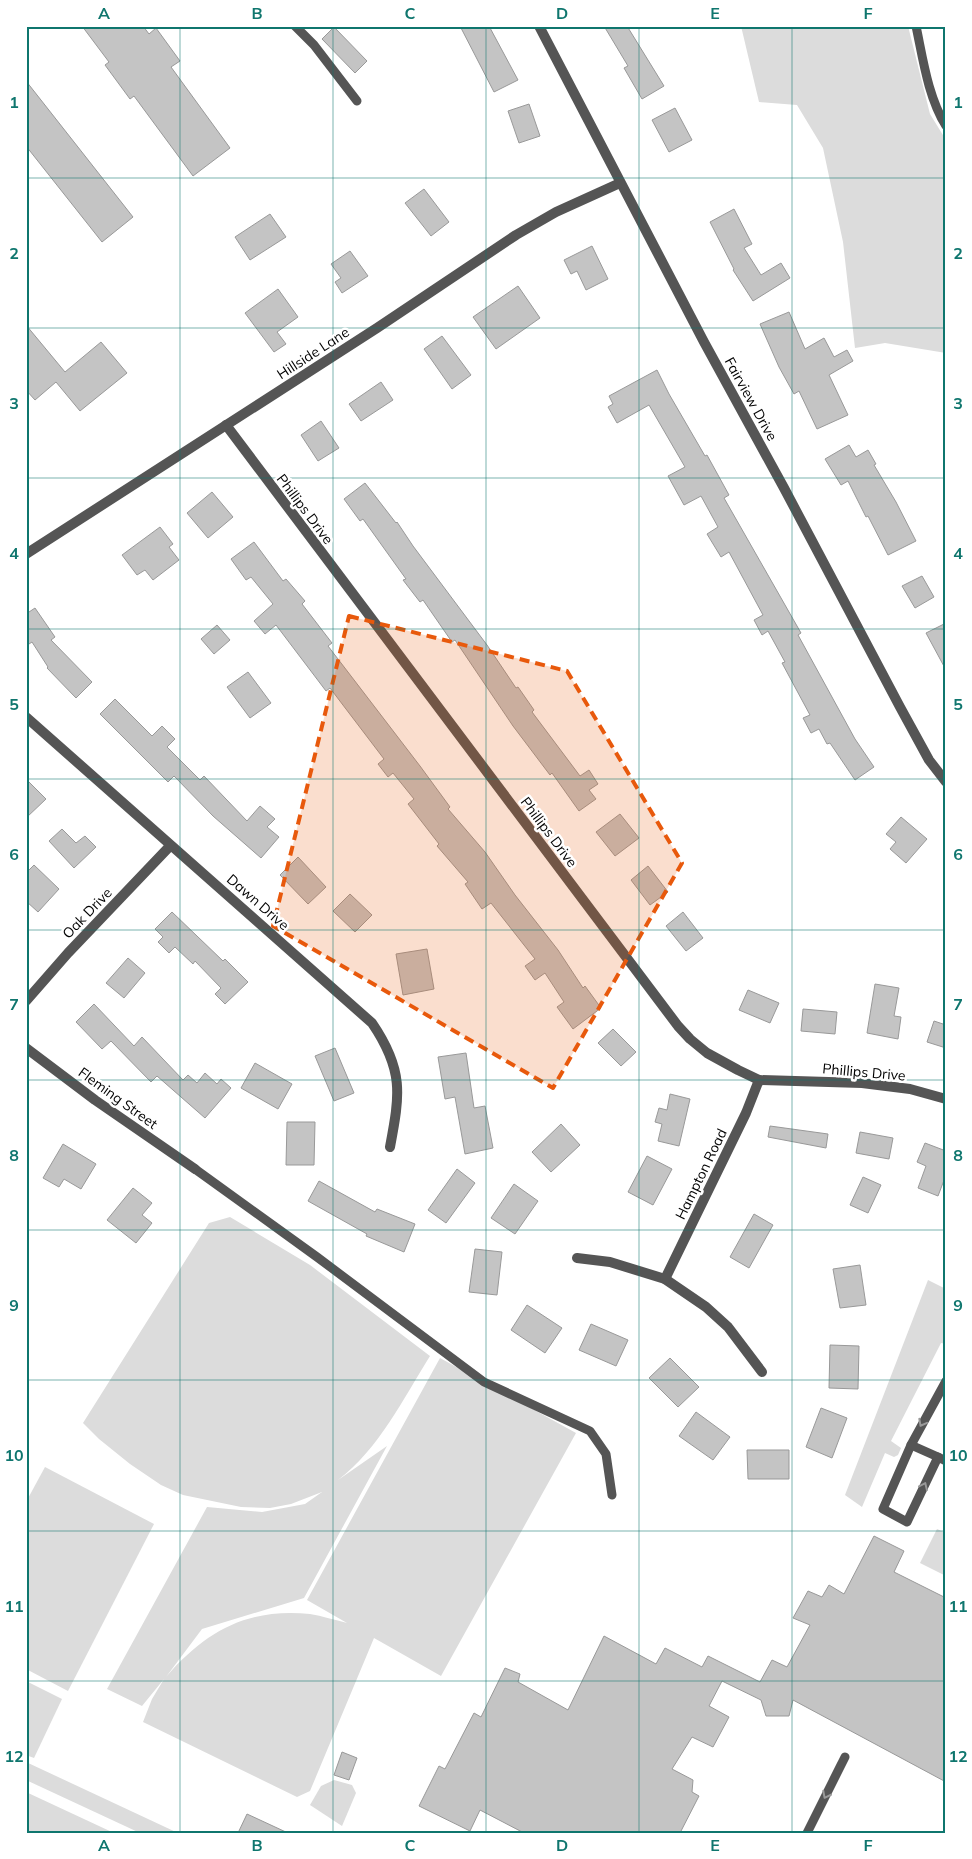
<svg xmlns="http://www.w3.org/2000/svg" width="972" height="1859" font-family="Mulish,sans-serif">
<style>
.green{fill:#dcdcdc}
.building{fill:#c4c4c4;stroke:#999}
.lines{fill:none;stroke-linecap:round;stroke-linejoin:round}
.service{stroke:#555;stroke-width:9}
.minor{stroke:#555;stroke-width:10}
.oneway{stroke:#999}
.marked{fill:#e8590c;fill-opacity:0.2;stroke:#e8590c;stroke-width:4;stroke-dasharray:10 6;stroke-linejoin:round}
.grid{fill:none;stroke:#0f766e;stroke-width:1;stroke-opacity:0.55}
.labels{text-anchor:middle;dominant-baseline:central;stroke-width:5;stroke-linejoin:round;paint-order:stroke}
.street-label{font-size:14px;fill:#000;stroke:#fff}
.neatline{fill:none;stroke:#0f766e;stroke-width:2}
.grid-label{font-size:16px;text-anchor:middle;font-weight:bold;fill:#0f766e}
</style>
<rect width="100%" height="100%" fill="#fff"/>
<g class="green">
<path d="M741 26H908L930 114 946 140V353L885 343 855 348 843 242 823 148 797 105 759 102Z"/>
<path d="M230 1217 310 1265 430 1356C403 1399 379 1449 338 1480L387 1446 304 1598 202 1629 166 1677C206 1631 247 1608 310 1614 322 1616 335 1620 347 1623L307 1600 440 1358 576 1433 441 1676 374 1638 310 1791 297 1797 143 1722 152 1699 164 1679 142 1706 107 1689 207 1507 262 1512 305 1504 322 1492 291 1504 270 1508 241 1507 183 1495 161 1485 130 1464 99 1439 83 1423 209 1223Z"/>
<path d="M928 1280 946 1289V1344L941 1343 891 1441 901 1448 898 1455 894 1457 885 1453 862 1507 845 1495Z"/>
<path d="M45 1467 154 1524 68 1691 26 1669V1502Z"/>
<path d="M937 1529 946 1533V1576L920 1563Z"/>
<path d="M26 1681 62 1699 34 1758 26 1755Z"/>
<path d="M26 1762 178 1833H140L26 1780Z"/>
<path d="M334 1780 352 1785 356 1793 342 1826 310 1805 321 1786Z"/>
<path d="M26 1792 114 1833H26Z"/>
</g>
<g class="building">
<path d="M82 26H143L149 34 156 28 180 61 171 67 230 148 193 176 134 96 130 99 105 65 109 62Z"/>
<path d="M460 26H489L518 80 494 92Z"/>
<path d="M604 26H627L664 86 642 99 624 68 628 66Z"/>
<path d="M334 27 367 61 355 73 322 39Z"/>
<path d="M26 81 133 217 102 242 26 146Z"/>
<path d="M529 104 540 136 519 143 508 111Z"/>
<path d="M675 108 692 140 669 152 652 120Z"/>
<path d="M424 189 449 222 431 236 405 203Z"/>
<path d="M734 209 752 244 744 248 761 275 781 263 790 278 753 301 733 270 734 269 710 222Z"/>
<path d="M270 214 286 237 250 260 235 237Z"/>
<path d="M592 246 608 279 586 290 577 271 571 274 564 260Z"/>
<path d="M350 251 368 276 342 293 335 282 341 278 331 264Z"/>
<path d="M518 286 540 318 496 349 473 317Z"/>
<path d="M278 289 298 317 277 332 286 344 274 352 245 313Z"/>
<path d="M789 312 805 349 824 338 834 357 847 350 853 361 829 375 848 415 817 429 799 391 794 394 779 367 760 324Z"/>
<path d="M26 325 65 372 101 342 127 373 80 411 56 382 35 400 26 390Z"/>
<path d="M442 336 471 375 452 389 424 349Z"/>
<path d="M657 370 669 394 705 456 707 455 729 495 724 498 801 633 798 635 855 739 874 767 855 780 830 743 827 744 819 729 811 733 803 718 810 715 782 663 785 662 768 631 762 635 754 620 763 615 729 552 721 557 707 534 718 527 701 496 684 505 668 476 685 467 649 405 617 423 608 407 613 404 609 396Z"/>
<path d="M381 382 393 400 361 421 349 404Z"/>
<path d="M321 421 339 448 318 461 301 435Z"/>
<path d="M849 445 856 457 868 450 876 464 874 465 896 502 916 541 888 555 868 516 866 517 848 481 841 485 825 459Z"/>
<path d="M365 483 396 523 397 522 413 546 487 645 516 688 518 687 534 710 532 712 580 776 589 770 598 784 589 790 596 799 579 811 552 773 550 775 513 726 455 640 452 642 423 600 420 602 403 580 406 579 363 519 360 521 344 499Z"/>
<path d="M212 492 233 517 208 538 187 513Z"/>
<path d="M160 527 173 544 169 547 179 560 153 580 145 570 137 575 122 555Z"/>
<path d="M254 542 283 581 286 579 305 601 302 604 332 643 328 646 420 766 450 807 448 809 485 852 515 895 558 950 583 988 585 986 601 1008 573 1029 557 1007 564 1002 545 973 535 980 525 966 535 959 491 903 482 909 465 884 468 882 437 846 439 844 408 804 414 799 393 773 388 777 378 764 384 759 330 688 326 691 276 625 265 634 254 621 273 604 251 577 246 580 231 559Z"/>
<path d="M922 576 934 597 915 608 902 586Z"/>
<path d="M35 608 55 637 51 640 92 682 76 698 47 668 48 667 32 642 26 646V614Z"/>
<path d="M946 623V670L926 633Z"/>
<path d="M217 625 230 640 214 654 201 639Z"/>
<path d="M248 672 271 703 250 718 227 687Z"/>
<path d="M115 699 152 736 162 726 175 739 167 747 200 780 204 776 247 821 260 806 275 819 267 827 279 837 261 858 213 816 174 776 168 782 100 714Z"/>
<path d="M26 779 46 799 26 818Z"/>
<path d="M620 814 639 838 615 856 596 832Z"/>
<path d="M901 817 927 839 906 863 890 849 896 842 886 834Z"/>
<path d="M62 829 76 843 85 836 96 847 74 868 49 841Z"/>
<path d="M298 857 326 887 308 904 280 875Z"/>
<path d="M34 865 59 889 38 912 26 901V873Z"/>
<path d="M648 866 668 892 650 905 631 880Z"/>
<path d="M350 894 372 915 355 932 333 911Z"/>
<path d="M172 912 223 961 225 959 248 982 225 1004 215 994 221 988 195 961 193 964 175 947 169 953 158 942 163 937 155 929Z"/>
<path d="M683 912 703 938 686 951 666 926Z"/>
<path d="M427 949 434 989 403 995 396 954Z"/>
<path d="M128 958 145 973 124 998 106 983Z"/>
<path d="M875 984 899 988 894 1016 901 1017 898 1039 867 1033Z"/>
<path d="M748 990 779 1003 770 1023 739 1010Z"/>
<path d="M94 1004 134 1046 142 1037 183 1080 188 1075 197 1083 205 1073 217 1084 221 1079 231 1088 205 1118 157 1076 151 1082 111 1041 102 1049 76 1022Z"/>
<path d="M803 1009 837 1012 835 1034 801 1031Z"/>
<path d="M934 1021 946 1025V1048L927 1042Z"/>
<path d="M613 1029 636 1052 621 1066 598 1043Z"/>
<path d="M335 1048 354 1093 334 1101 315 1056Z"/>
<path d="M466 1053 474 1108 485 1106 493 1148 465 1154 455 1097 445 1099 438 1057Z"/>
<path d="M255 1063 292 1084 278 1109 241 1088Z"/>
<path d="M670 1094 690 1099 679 1146 658 1141 662 1124 655 1122 659 1108 667 1110Z"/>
<path d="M287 1122H315L314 1165H286Z"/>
<path d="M561 1124 580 1145 551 1172 532 1152Z"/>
<path d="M770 1126 828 1134 826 1148 768 1137Z"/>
<path d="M860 1132 893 1138 889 1159 856 1153Z"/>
<path d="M925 1143 946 1151V1175L938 1196 918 1188 926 1166 917 1162Z"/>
<path d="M63 1144 96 1164 81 1189 64 1179 59 1187 43 1178Z"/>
<path d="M647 1156 672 1169 653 1205 628 1192Z"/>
<path d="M457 1169 475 1183 446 1223 428 1210Z"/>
<path d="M863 1177 881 1185 868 1213 850 1205Z"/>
<path d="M319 1181 375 1212 377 1209 415 1224 404 1252 366 1236 367 1234 308 1201Z"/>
<path d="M514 1184 538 1201 515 1234 491 1218Z"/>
<path d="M133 1188 152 1203 142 1215 152 1223 136 1243 107 1220Z"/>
<path d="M754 1214 773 1225 749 1268 730 1257Z"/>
<path d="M475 1249 502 1252 497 1295 469 1292Z"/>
<path d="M860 1265 866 1305 840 1308 833 1269Z"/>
<path d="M527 1305 562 1328 545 1353 511 1330Z"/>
<path d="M591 1324 628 1340 616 1366 579 1350Z"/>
<path d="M830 1345 859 1346 858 1389 829 1388Z"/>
<path d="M670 1358 699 1387 678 1407 649 1378Z"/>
<path d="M821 1408 847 1418 832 1458 806 1447Z"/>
<path d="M696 1412 730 1437 713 1460 679 1436Z"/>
<path d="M747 1450H789V1479H748Z"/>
<path d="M874 1536 904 1551 894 1572 946 1598V1782L793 1700 789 1716H766L761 1700 722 1681 709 1706 729 1717 713 1747 692 1737 672 1769 693 1780 692 1792 699 1796 680 1833H524L480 1810 470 1831 419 1806 439 1766 445 1769 474 1713 481 1717 505 1668 520 1674 518 1682 568 1710 604 1636 656 1664 665 1648 702 1667 708 1656 760 1682 772 1660 787 1667 810 1625 793 1618 808 1591 822 1597 829 1585 844 1594Z"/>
<path d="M342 1752 357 1758 349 1780 334 1775Z"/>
<path d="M247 1814 288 1833H238Z"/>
</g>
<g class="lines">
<g class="service">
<path d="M295 26 314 45 357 101"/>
<path d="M916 26C923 59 928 97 946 126"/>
<path d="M195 1169 317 1257 484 1382 590 1431 606 1454 612 1495"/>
<path d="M946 1381 911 1445 883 1509 907 1522 938 1457 946 1461"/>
<path d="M911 1445 938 1457"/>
<path d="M807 1833 845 1757"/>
</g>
<g class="minor">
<path d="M539 26 704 342 784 488 900 707 929 760 946 782"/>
<path d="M226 425 678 1026 690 1039 707 1053 738 1070 759 1080 862 1083 910 1089 946 1099"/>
<path d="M26 554 377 328 516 235 556 212 620 183"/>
<path d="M26 717 372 1023C404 1070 400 1094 390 1147"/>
<path d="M26 1001 68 953 170 846"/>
<path d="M26 1048 95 1100 195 1169"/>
<path d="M577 1258 610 1262 665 1279 706 1307 728 1327 762 1372"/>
<path d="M665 1279 746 1113 759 1080"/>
</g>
</g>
<defs><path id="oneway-chevron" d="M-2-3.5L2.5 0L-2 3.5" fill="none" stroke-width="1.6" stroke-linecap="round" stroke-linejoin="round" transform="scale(1.25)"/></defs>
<g class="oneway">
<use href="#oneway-chevron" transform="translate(922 1423) rotate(118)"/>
<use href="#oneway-chevron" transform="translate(924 1486) rotate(-65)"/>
<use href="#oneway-chevron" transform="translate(826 1795) rotate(117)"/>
</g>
<path class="marked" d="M349 616 567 671 682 863 553 1088 273 926Z"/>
<path class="grid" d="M180 26V1833M333 26V1833M486 26V1833M639 26V1833M792 26V1833M26 178H946M26 328H946M26 478H946M26 629H946M26 779H946M26 930H946M26 1080H946M26 1230H946M26 1380H946M26 1531H946M26 1681H946"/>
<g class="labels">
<g class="street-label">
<text transform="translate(313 353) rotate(-33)">Hillside Lane</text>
<text transform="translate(751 399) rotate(61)">Fairview Drive</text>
<text transform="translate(305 509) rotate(53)">Phillips Drive</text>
<text transform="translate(549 832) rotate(53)">Phillips Drive</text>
<text transform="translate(258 902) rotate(41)">Dawn Drive</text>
<text transform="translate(87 913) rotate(-46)">Oak Drive</text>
<text transform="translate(864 1072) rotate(5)">Phillips Drive</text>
<text transform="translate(118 1098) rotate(36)">Fleming Street</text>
<text transform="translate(701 1174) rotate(-64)">Hampton Road</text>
</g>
</g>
<rect width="972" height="1859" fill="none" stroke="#ffffff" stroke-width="55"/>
<rect x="28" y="28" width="916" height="1804" class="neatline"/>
<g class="grid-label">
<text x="104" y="19">A</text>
<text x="257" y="19">B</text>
<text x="410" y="19">C</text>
<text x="562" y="19">D</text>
<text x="715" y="19">E</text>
<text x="868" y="19">F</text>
<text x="14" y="108">1</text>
<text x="958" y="108">1</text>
<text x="14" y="259">2</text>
<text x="958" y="259">2</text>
<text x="14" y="409">3</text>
<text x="958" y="409">3</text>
<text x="14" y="559">4</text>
<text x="958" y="559">4</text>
<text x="14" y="710">5</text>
<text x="958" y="710">5</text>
<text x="14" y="860">6</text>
<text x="958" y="860">6</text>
<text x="14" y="1010">7</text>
<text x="958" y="1010">7</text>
<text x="14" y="1161">8</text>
<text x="958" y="1161">8</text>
<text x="14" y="1311">9</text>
<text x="958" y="1311">9</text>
<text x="14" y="1461">10</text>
<text x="958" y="1461">10</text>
<text x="14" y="1612">11</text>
<text x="958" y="1612">11</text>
<text x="14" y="1762">12</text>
<text x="958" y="1762">12</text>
<text x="104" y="1851">A</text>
<text x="257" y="1851">B</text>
<text x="410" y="1851">C</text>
<text x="562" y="1851">D</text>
<text x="715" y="1851">E</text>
<text x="868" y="1851">F</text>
</g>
</svg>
